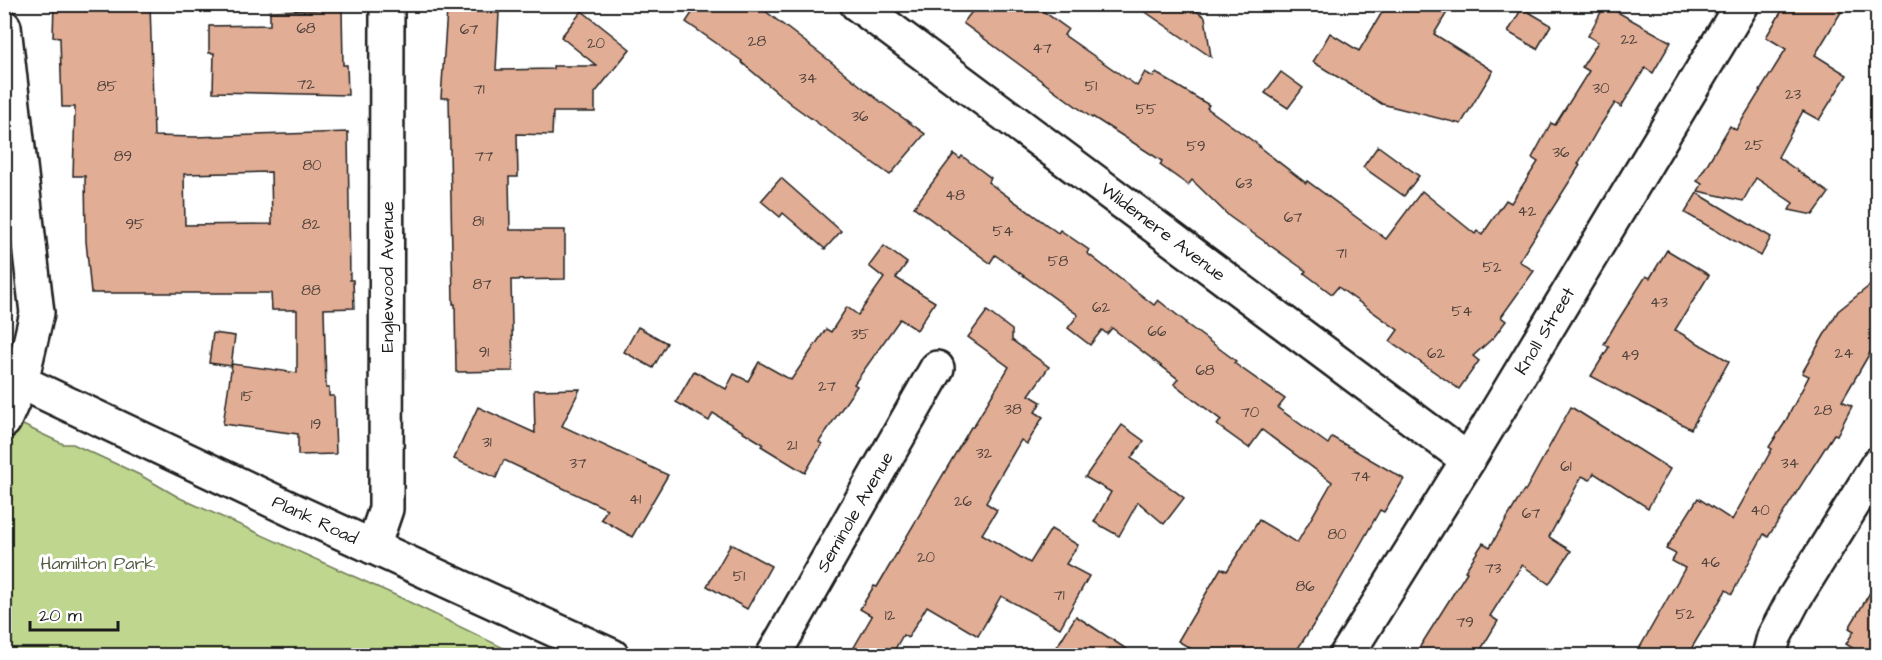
<svg xmlns="http://www.w3.org/2000/svg" width="1882" height="660" font-family="'Architects Daughter',sans-serif">
<style>
.green{fill:#bed68d;stroke:#6d7954;stroke-width:1.5}
.building{fill:#e1ad95;stroke:#1c1c1c;stroke-width:1.5;fill-rule:evenodd}
.lines{fill:none;stroke-linecap:round;stroke-linejoin:round}
.minor-casing{stroke:#1c1c1c;stroke-width:38}
.minor{stroke:#fff;stroke-width:33}
.labels{text-anchor:middle;dominant-baseline:central;stroke-width:6;stroke-linejoin:round;paint-order:stroke}
.number-label{font-size:15px;fill:#4d403a}
.street-label{font-size:18px;fill:#1c1c1c;stroke:#fff}
.park-label{font-size:18px;fill:#555d44;stroke:#fff}
</style>
<rect width="100%" height="100%" fill="#fff"/>
<filter id="ink" filterUnits="userSpaceOnUse"><feTurbulence type="fractalNoise" baseFrequency=".0167" numOctaves="2"/><feDisplacementMap in="SourceGraphic" scale="12" xChannelSelector="R" yChannelSelector="G"/><feConvolveMatrix kernelMatrix="1 2 1 2 8 2 1 2 1" color-interpolation-filters="sRGB"/></filter>
<g filter="url(#ink)">
<path class="green" d="M4 416 63 444H73L140 475 180 498 395 595 518 655H5Z"/>
<g class="building">
<path d="M54 4H150L154 136 195 137 348 132 350 280H353L354 308 324 309 326 388H329V396H334L336 454 298 455V434L223 424 232 364 297 373V310H272L271 293H91L86 241 85 176H73L75 107H62L60 38 53 37ZM271 172 272 224 185 225 184 174Z"/>
<path d="M698 4H756L821 54 877 99 925 134 890 175 791 104 741 62 742 61 686 22Z"/>
<path d="M978 4H1033L1068 29 1064 35 1137 86 1145 72 1153 77 1156 73 1209 105 1207 108 1260 146 1259 147 1306 183 1307 181 1386 239 1422 191 1475 234 1477 231 1482 235 1506 200 1511 203 1538 162 1532 158 1551 123 1555 125 1589 71 1582 67 1598 42 1588 36 1605 5 1671 42 1653 73 1645 68 1621 107 1615 103 1598 129 1578 164 1580 165 1519 261 1534 271 1501 317 1506 321 1494 337 1473 356 1479 361 1459 389 1390 341 1398 330 1338 287 1332 294 1304 273 1306 271 1230 217 1192 180 1188 185 1160 165 1162 161 1093 117 1092 118 963 23Z"/>
<path d="M1134 4H1186L1205 17 1211 57Z"/>
<path d="M1387 4H1452L1434 34 1493 71 1461 124 1382 104 1313 62 1330 33 1359 51Z"/>
<path d="M1786 4H1846L1815 55 1847 75 1819 120 1803 111 1778 157 1829 193 1813 215 1789 210 1793 203 1756 178 1743 201 1698 191 1702 184 1697 181 1730 126 1736 130 1786 49 1766 37Z"/>
<path d="M1522 8 1551 25 1537 49 1508 32Z"/>
<path d="M342 9 343 65H347L348 95 213 92 214 53H209V26L270 25V11Z"/>
<path d="M447 10 499 13 496 70 553 69V66H597L561 37 582 11 630 49 595 93V112H553L552 135 517 134 518 177H509L510 230H565V279L511 280 513 371 456 372 455 304H453L449 98H441Z"/>
<path d="M1281 72 1303 88 1288 108 1265 93Z"/>
<path d="M1378 146 1419 176 1404 196 1363 167Z"/>
<path d="M954 154 960 159 962 156 991 178 988 182 1058 233 1060 230 1089 250 1087 253 1154 305 1158 300 1186 322 1185 323 1236 361 1234 363 1285 399 1278 408 1328 444 1332 437 1404 479 1384 512 1380 510 1323 610 1293 656H1203L1178 641 1221 568 1227 571 1259 520 1297 543 1332 482 1262 430 1249 448 1217 425 1221 420 1174 384 1178 379 1112 328 1107 334 1102 330 1090 345 1068 328 1078 315 995 255 990 263 914 207Z"/>
<path d="M781 178 841 231 825 249 783 213 780 217 761 201Z"/>
<path d="M1697 193 1771 237 1761 256 1685 213Z"/>
<path d="M884 246 907 263 896 278 935 302 917 330 900 319 854 384 857 386 819 442 822 444 805 473 761 446 763 444 713 413 709 421 676 402 694 371 726 389 734 374 748 381 759 362 791 380 826 329 831 332 847 307 858 315 884 278 869 266Z"/>
<path d="M1667 250 1709 275 1675 330 1729 361 1691 429 1591 376 1609 347 1604 344 1615 325 1646 276 1650 278Z"/>
<path d="M1878 279V339L1842 401 1852 406 1837 435 1834 434 1768 537 1764 534 1732 594 1726 590 1687 656H1635L1685 568 1672 561 1676 554 1666 549 1698 498 1732 520 1772 449 1769 447 1784 424 1809 376 1802 373 1838 311Z"/>
<path d="M987 311 1012 330V340L1049 367 1029 395 1041 402 1035 412 1043 417 1027 444 1021 440 989 495 990 496 986 503 997 510 982 534 1030 563 1051 529 1078 545 1066 564 1089 576 1060 628 1001 596 978 636 927 606 908 638 903 635 891 656H849L872 616 860 609 874 586 877 587 971 427H973L1009 367 968 337Z"/>
<path d="M638 327 667 343 653 368 624 352Z"/>
<path d="M213 333 235 336 231 366 209 363Z"/>
<path d="M580 389 562 426 668 475 632 537 601 519 607 509 504 460 496 478 454 459 478 407 535 433 534 390Z"/>
<path d="M1571 407 1670 469 1648 508 1594 473 1590 480 1582 476 1549 537 1571 551 1549 584 1522 565 1490 616 1498 621 1477 656H1414L1467 572 1465 571 1483 543 1490 547 1524 490 1525 491Z"/>
<path d="M1122 425 1144 441 1131 458 1184 498 1164 524 1138 502 1119 536 1094 522 1111 492 1085 477Z"/>
<path d="M731 544 771 566 747 609 707 586Z"/>
<path d="M1878 579V646L1875 644 1869 656H1865L1846 644 1854 631 1849 628Z"/>
<path d="M1076 616 1137 656H1051Z"/>
</g>
<g class="lines">
<defs>
<g id="minor">
<path d="M857 4 1468 460"/>
<path d="M4 27 37 313 21 382 4 421"/>
<path d="M4 374 299 513 612 656"/>
<path d="M373 547 386 509 387 4"/>
<path d="M773 656 937 368"/>
<path d="M1346 656 1468 460 1742 4"/>
<path d="M1769 656 1774 637 1794 599 1878 464"/>
</g>
</defs>
<use href="#minor" class="minor-casing"/>
<use href="#minor" class="minor"/>
</g>
</g>
<g class="labels">
<g class="number-label">
<text x="306" y="28">68</text>
<text x="469" y="29">67</text>
<text x="1629" y="39">22</text>
<text x="757" y="41">28</text>
<text x="596" y="43">20</text>
<text x="1042" y="48">47</text>
<text x="808" y="78">34</text>
<text x="306" y="84">72</text>
<text x="107" y="86">85</text>
<text x="1091" y="86">51</text>
<text x="1601" y="88">30</text>
<text x="479" y="89">71</text>
<text x="1793" y="94">23</text>
<text x="1146" y="109">55</text>
<text x="860" y="116">36</text>
<text x="1754" y="145">25</text>
<text x="1196" y="146">59</text>
<text x="1561" y="152">36</text>
<text x="123" y="156">89</text>
<text x="484" y="156">77</text>
<text x="312" y="165">80</text>
<text x="1244" y="183">63</text>
<text x="955" y="195">48</text>
<text x="1527" y="211">42</text>
<text x="1293" y="217">67</text>
<text x="478" y="221">81</text>
<text x="135" y="224">95</text>
<text x="311" y="224">82</text>
<text x="1003" y="231">54</text>
<text x="1341" y="253">71</text>
<text x="1058" y="261">58</text>
<text x="1492" y="267">52</text>
<text x="482" y="284">87</text>
<text x="311" y="290">88</text>
<text x="1659" y="302">43</text>
<text x="1101" y="307">62</text>
<text x="1462" y="311">54</text>
<text x="1157" y="331">66</text>
<text x="860" y="334">35</text>
<text x="484" y="352">91</text>
<text x="1436" y="353">62</text>
<text x="1844" y="353">24</text>
<text x="1630" y="355">49</text>
<text x="1205" y="370">68</text>
<text x="827" y="386">27</text>
<text x="247" y="396">15</text>
<text x="1013" y="409">38</text>
<text x="1823" y="410">28</text>
<text x="1250" y="412">70</text>
<text x="316" y="424">19</text>
<text x="487" y="442">31</text>
<text x="792" y="445">21</text>
<text x="984" y="453">32</text>
<text x="578" y="463">37</text>
<text x="1790" y="463">34</text>
<text x="1566" y="466">61</text>
<text x="1361" y="476">74</text>
<text x="635" y="499">41</text>
<text x="963" y="501">26</text>
<text x="1760" y="510">40</text>
<text x="1531" y="513">67</text>
<text x="1337" y="534">80</text>
<text x="926" y="557">20</text>
<text x="1710" y="562">46</text>
<text x="1493" y="568">73</text>
<text x="739" y="576">51</text>
<text x="1305" y="586">86</text>
<text x="1059" y="595">71</text>
<text x="1685" y="614">52</text>
<text x="890" y="615">12</text>
<text x="1465" y="622">79</text>
</g>
<g class="street-label">
<text transform="translate(1163 232) rotate(37)">Wildemere Avenue</text>
<text transform="translate(387 277) rotate(-90)">Englewood Avenue</text>
<text transform="translate(1545 331) rotate(-59)">Knoll Street</text>
<text transform="translate(855 512) rotate(-60)">Seminole Avenue</text>
<text transform="translate(315 520) rotate(25)">Plank Road</text>
</g>
<g class="park-label">
<text x="98" y="563">Hamilton Park</text>
</g>
</g>
<rect width="1882" height="660" fill="none" stroke="#fff" stroke-width="24"/>
<rect x="12" y="12" width="1858" height="636" fill="none" stroke="#1c1c1c" stroke-width="2" filter="url(#ink)"/>
<path d="M30 621v9h88v-9" fill="none" stroke="#1c1c1c" stroke-width="3"/>
<text x="39" y="621" font-size="18" fill="#1c1c1c" stroke="#ffffff" stroke-width="4.5" paint-order="stroke">20 m</text>
</svg>
